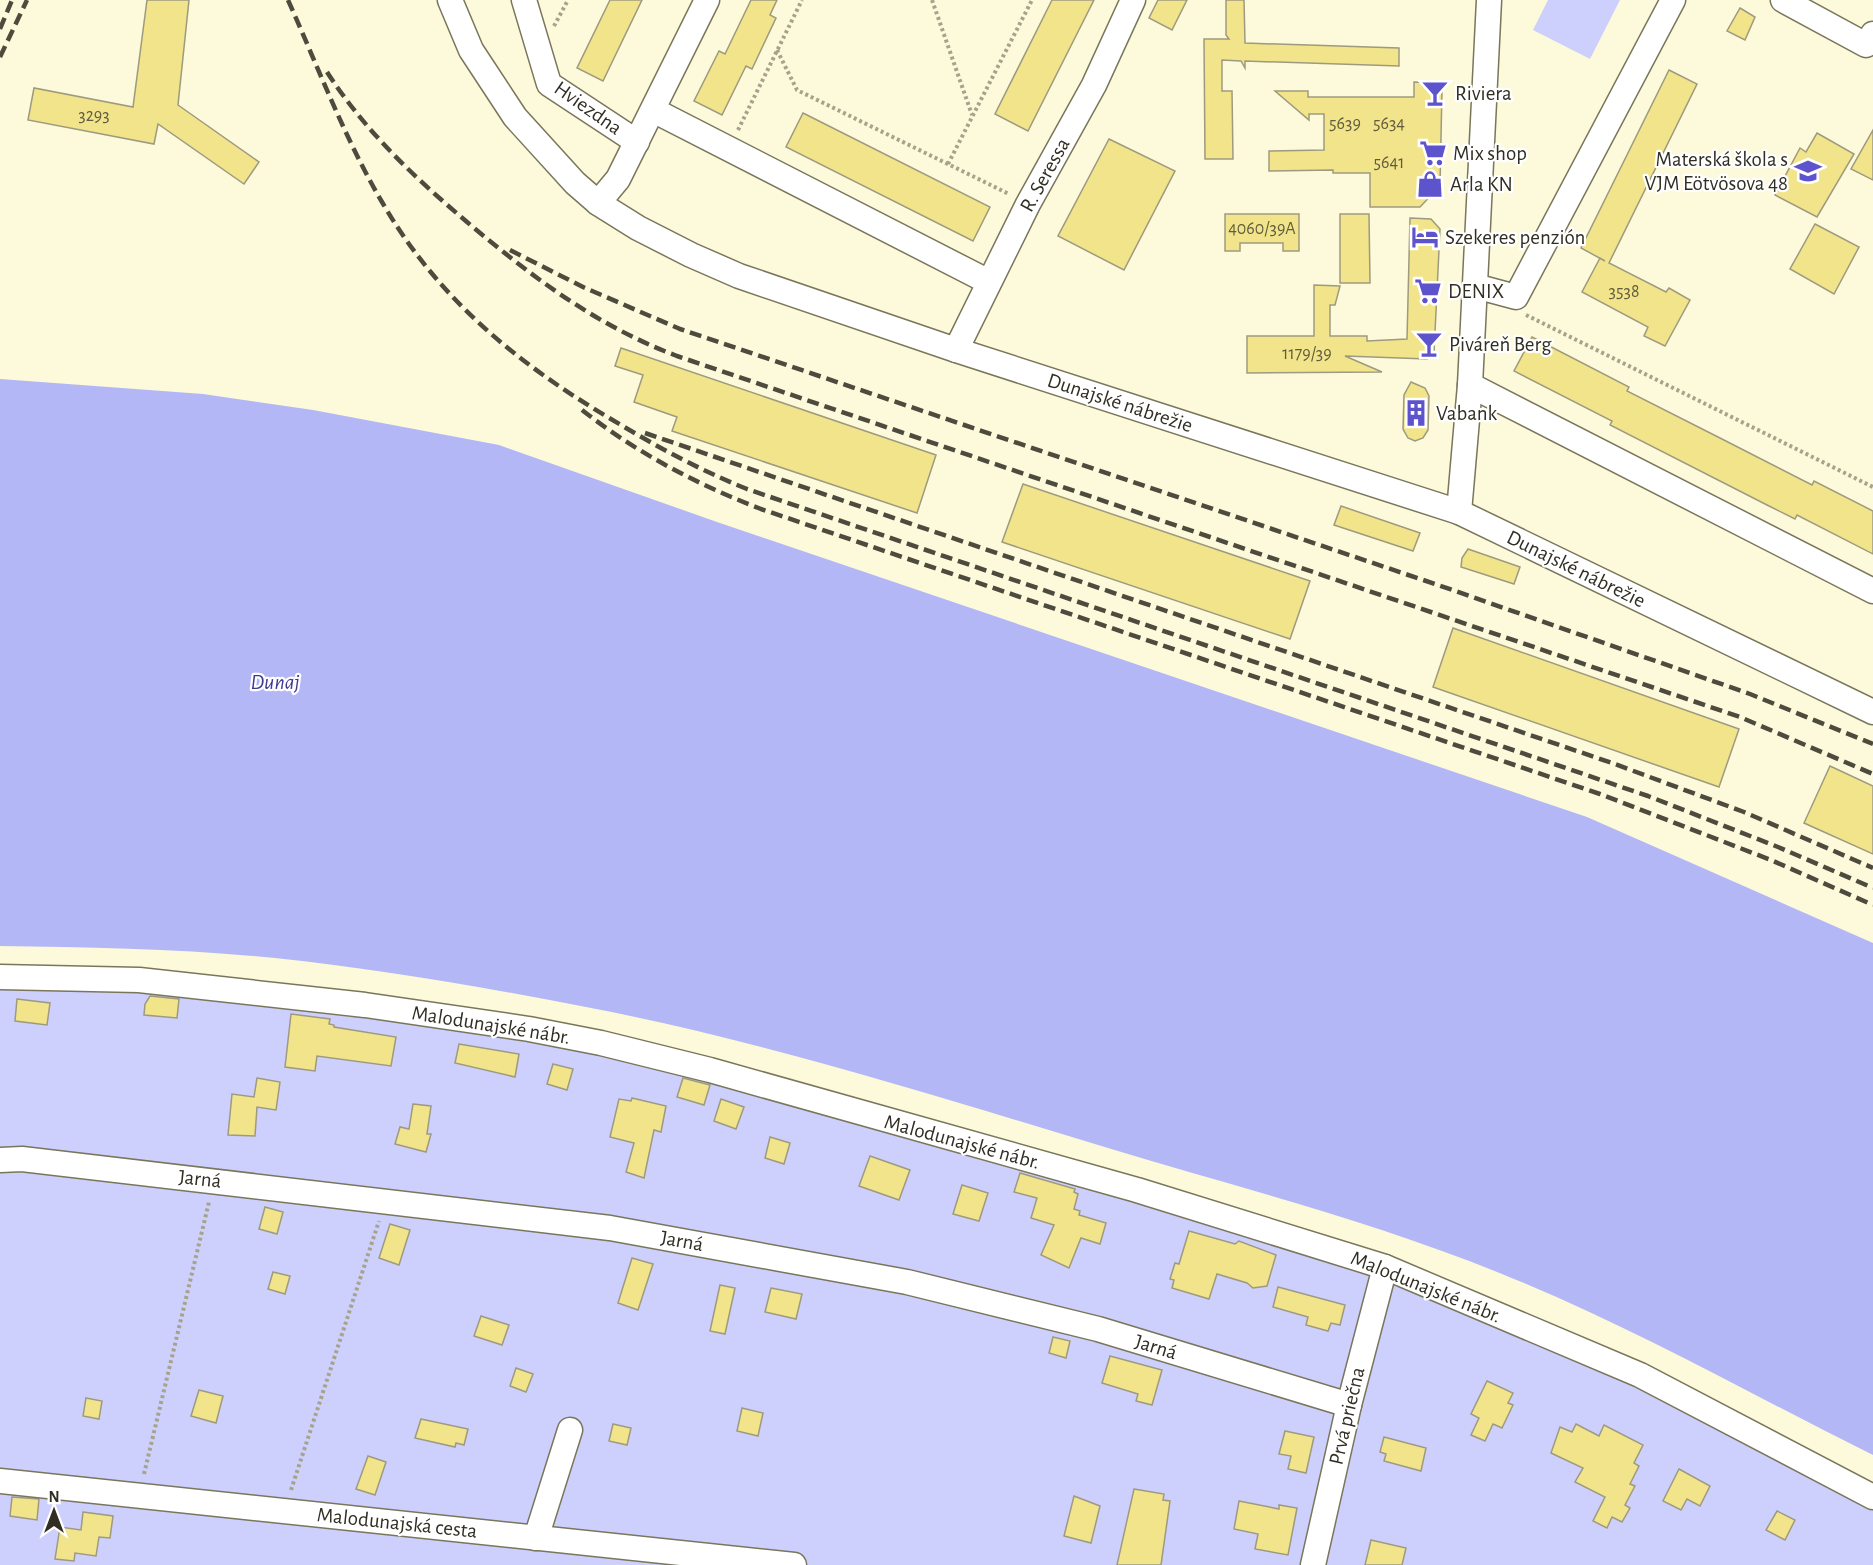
<svg xmlns="http://www.w3.org/2000/svg" width="1873" height="1565" font-family="'Alegreya Sans',sans-serif">
<style>
.green{fill:#cdd0fd}
.water{fill:#b3b7f5}
.building{fill:#f1e48b;stroke:#9e9a7f;stroke-width:1.5}
.lines{fill:none;stroke-linecap:round;stroke-linejoin:round}
.minor-casing{stroke:#79765b;stroke-width:27}
.path{stroke:#a6a38d;stroke-width:4;stroke-dasharray:3 3;stroke-linecap:butt}
.minor{stroke:#fff;stroke-width:24}
.rail{stroke:#4d4b3d;stroke-width:4.5;stroke-dasharray:12 6;stroke-linecap:butt}
.labels{text-anchor:middle;dominant-baseline:central;stroke-width:4.5;stroke-linejoin:round;paint-order:stroke}
.number-label{font-size:18px;fill:#615c3e}
.poi-label{font-size:21px;fill:#312f24;stroke:#fff;text-anchor:start}
.street-label{font-size:21px;fill:#312f24;stroke:#fff}
.water-label{font-size:22px;font-style:italic;fill:#403991;stroke:#fff}
</style>
<rect width="100%" height="100%" fill="#fdf9db"/>
<g class="green">
<path d="M1548 0H1620L1590 59 1533 30Z"/>
<path d="M0 984H108L350 1010 581 1050 864 1122 1383 1274 1585 1357 1873 1505V1565H0Z"/>
</g>
<path class="water" d="M0 379 203 394 313 410 499 445 717 522 1587 817 1873 943V1455C1750 1394 1629 1325 1502 1274 1375 1222 1240 1188 1108 1148 936 1096 763 1041 586 1007 484 987 379 969 275 958 184 949 92 947 0 946Z"/>
<g class="building">
<path d="M147 0H189L178 105 259 162 244 184 158 124 154 144 28 120 34 88 133 107Z"/>
<path d="M610 0H642L603 81 577 68Z"/>
<path d="M751 0H777L770 15 776 18 752 69 746 66 722 115 694 101 719 51 725 54Z"/>
<path d="M1052 0H1094L1028 131 995 114Z"/>
<path d="M1158 0H1187L1172 30 1149 18Z"/>
<path d="M1226 0H1244L1245 43 1399 48V66L1245 61V68L1241 61 1222 60V91H1232L1233 159H1205L1204 39H1229L1226 35Z"/>
<path d="M1740 8 1755 17 1745 40 1727 31Z"/>
<path d="M1669 70 1697 84 1609 263 1666 292 1669 288 1690 300 1665 346 1644 336 1648 327 1582 292 1600 258 1605 261 1581 248Z"/>
<path d="M1414 82 1436 83 1442 89 1440 186 1420 207H1370V173H1333V170L1269 171V151L1324 150V114H1309V120L1275 91H1308V97H1414Z"/>
<path d="M803 113 990 207 973 241 786 147Z"/>
<path d="M1873 130V180L1851 169Z"/>
<path d="M1817 133 1854 154 1817 217 1775 195 1800 148 1806 152Z"/>
<path d="M1109 139 1175 171 1124 270 1058 236Z"/>
<path d="M1225 214H1299V251H1283V243H1240V251H1225Z"/>
<path d="M1340 214H1369L1370 283H1340Z"/>
<path d="M1410 218 1431 219 1440 229 1434 353 1427 359 1345 356 1382 372 1247 373V336H1314V285L1340 286 1335 305H1330V336H1367V341L1407 339Z"/>
<path d="M1815 224 1859 247 1834 294 1790 269Z"/>
<path d="M1532 337 1629 387 1627 391 1720 438 1812 485 1814 481 1873 511V554L1797 515 1795 519 1769 506 1610 425 1612 421 1514 371Z"/>
<path d="M621 348 936 455 917 513 672 431 677 417 634 402 643 375 615 366Z"/>
<path d="M1411 382 1425 388 1429 396 1428 430 1423 438 1415 441 1408 438 1403 429 1404 395Z"/>
<path d="M1023 484 1310 581 1290 639 1002 542Z"/>
<path d="M1341 506 1420 533 1413 551 1334 525Z"/>
<path d="M1468 549 1520 567 1514 584 1461 567 1462 558Z"/>
<path d="M1453 628 1739 729 1719 787 1433 687Z"/>
<path d="M1830 766 1873 786V854L1804 823Z"/>
<path d="M150 996 179 999 177 1018 144 1015 145 1004Z"/>
<path d="M17 999 50 1003 47 1025 15 1021Z"/>
<path d="M291 1014 330 1019 329 1024 334 1025V1027L396 1037 391 1066 317 1056 315 1071 285 1067Z"/>
<path d="M459 1044 519 1054 515 1077 455 1063Z"/>
<path d="M553 1064 573 1069 567 1090 547 1084Z"/>
<path d="M257 1078 280 1082 276 1110 257 1107 255 1136 228 1135 232 1094 254 1097Z"/>
<path d="M683 1078 710 1085 704 1105 677 1097Z"/>
<path d="M632 1098 666 1106 661 1132 654 1130 644 1178 626 1172 634 1143 610 1137 619 1099 631 1101Z"/>
<path d="M721 1099 744 1107 736 1129 714 1121Z"/>
<path d="M413 1104 431 1106 427 1134H431L426 1152 395 1144 400 1127 409 1129Z"/>
<path d="M770 1137 790 1143 784 1164 765 1158Z"/>
<path d="M870 1156 910 1170 899 1200 859 1186Z"/>
<path d="M1020 1173 1075 1189 1074 1192 1078 1194 1074 1209 1080 1211 1079 1215 1106 1223 1100 1244 1081 1238 1069 1268 1041 1255 1054 1225 1031 1218 1037 1198 1014 1192Z"/>
<path d="M962 1185 988 1193 979 1221 953 1214Z"/>
<path d="M265 1207 283 1212 277 1234 259 1229Z"/>
<path d="M390 1224 410 1230 399 1265 379 1258Z"/>
<path d="M1189 1231 1235 1244 1239 1241 1276 1255 1267 1286 1253 1288 1247 1283 1217 1274 1209 1299 1172 1288 1174 1280 1170 1279 1175 1263 1179 1264Z"/>
<path d="M632 1258 653 1264 638 1310 618 1303Z"/>
<path d="M273 1272 290 1276 285 1294 268 1289Z"/>
<path d="M720 1285 735 1288 725 1334 710 1331Z"/>
<path d="M1278 1287 1345 1305 1340 1325 1331 1323 1328 1331 1306 1325 1308 1317 1273 1307Z"/>
<path d="M771 1288 802 1294 796 1319 765 1312Z"/>
<path d="M481 1316 509 1325 502 1345 474 1336Z"/>
<path d="M1053 1337 1070 1341 1066 1358 1049 1353Z"/>
<path d="M1110 1356 1162 1370 1152 1405 1136 1401 1138 1394 1102 1383Z"/>
<path d="M516 1368 533 1374 526 1392 510 1386Z"/>
<path d="M1487 1381 1513 1393 1508 1403 1513 1405 1502 1428 1493 1424 1485 1441 1471 1435 1479 1418 1471 1414Z"/>
<path d="M199 1390 223 1396 216 1423 191 1416Z"/>
<path d="M86 1398 102 1401 99 1419 83 1416Z"/>
<path d="M742 1408 763 1413 758 1436 737 1431Z"/>
<path d="M421 1419 468 1429 464 1445 456 1443 455 1447 415 1438Z"/>
<path d="M613 1424 631 1428 627 1445 609 1441Z"/>
<path d="M1576 1424 1599 1436 1604 1425 1643 1445 1634 1463 1639 1466 1630 1484 1635 1486 1625 1505 1630 1508 1622 1522 1612 1517 1607 1528 1593 1521 1605 1497 1575 1482 1583 1468 1551 1453 1560 1427 1572 1432Z"/>
<path d="M1285 1431 1314 1437 1306 1473 1288 1469 1291 1456 1279 1454Z"/>
<path d="M1384 1437 1426 1448 1421 1471 1384 1461 1386 1454 1380 1452Z"/>
<path d="M368 1456 386 1462 375 1495 356 1489Z"/>
<path d="M1679 1469 1710 1486 1700 1506 1687 1499 1681 1510 1663 1501Z"/>
<path d="M1134 1489 1164 1494 1163 1500 1170 1501 1161 1565H1117Z"/>
<path d="M1074 1496 1100 1506 1091 1543 1064 1536Z"/>
<path d="M12 1497 39 1499 37 1520 10 1516Z"/>
<path d="M1239 1501 1279 1509V1505L1297 1508 1288 1555 1255 1549 1258 1534 1234 1529Z"/>
<path d="M1777 1511 1795 1520 1785 1540 1766 1530Z"/>
<path d="M83 1512 113 1516 110 1538 99 1537 96 1556 75 1553 74 1561 55 1559 60 1527 81 1530Z"/>
<path d="M1371 1540 1406 1548 1402 1565H1365Z"/>
</g>
<g class="lines">
<defs>
<g id="minor">
<path d="M450 0 471 50 515 117 575 183 598 203 638 228 691 255 739 276 956 350 1459 512 1873 712"/>
<path d="M524 0 549 84 637 142"/>
<path d="M1783 0 1866 45 1873 34"/>
<path d="M653 110 989 282"/>
<path d="M598 203 618 179 707 0"/>
<path d="M1475 286 1516 297 1673 0"/>
<path d="M956 350 1028 204 1094 85 1133 0"/>
<path d="M1470 385 1873 591"/>
<path d="M1459 512 1470 385 1489 0"/>
<path d="M0 977 139 980 365 1005 529 1029 601 1043 710 1070 1137 1190 1385 1267 1640 1375 1873 1497"/>
<path d="M0 1160 22 1159 610 1228 907 1282 1098 1329 1349 1405"/>
<path d="M0 1481 794 1565"/>
<path d="M536 1538 570 1430"/>
<path d="M1313 1565 1349 1405 1385 1267"/>
</g>
</defs>
<use href="#minor" class="minor-casing"/>
<g class="path">
<path d="M932 0 972 115"/>
<path d="M554 26 568 0"/>
<path d="M777 50 797 90 1009 194"/>
<path d="M738 130 802 0"/>
<path d="M948 164 1032 0"/>
<path d="M1526 315 1873 487"/>
<path d="M144 1474 209 1202"/>
<path d="M291 1490 379 1221"/>
</g>
<use href="#minor" class="minor"/>
<g class="rail">
<path d="M288 0C318 67 345 139 382 202 436 296 514 361 606 416 652 444 697 469 747 489L1648 796 1778 847 1873 888"/>
<path d="M0 29 12 0"/>
<path d="M0 57 27 0"/>
<path d="M327 72C365 131 414 177 467 222 532 277 597 326 677 356L1740 717 1873 774"/>
<path d="M510 250 583 287 680 329 1438 585 1750 694 1873 744"/>
<path d="M582 410C637 453 696 484 761 509L1600 794 1771 860 1873 905"/>
<path d="M645 433 1612 763 1744 812 1873 868"/>
</g>
</g>
<defs>
<symbol id="bar-bare" viewBox="-9 -9 18 18"><path d="M-6-5H6L.8 .8V4.5H3.5V6h-7V4.5H-.8V.8Z" fill="#5d53cc" stroke="#fff" stroke-width="2.5" paint-order="stroke"/></symbol>
<symbol id="supermarket-bare" viewBox="-9 -9 18 18"><path d="M-6-5.5h2.5l.6 2H6L4.5 2H-2.5L-4.4-4H-6ZM-1.5 3.2a1.3 1.3 0 1 0 .1 0ZM3 3.2a1.3 1.3 0 1 0 .1 0Z" fill="#5d53cc" stroke="#fff" stroke-width="2.5" paint-order="stroke"/></symbol>
<symbol id="school-bare" viewBox="-9 -9 18 18"><path d="M0-5L7-2L0 1L-7-2ZM-4 1L0 2.5L4 1V4Q0 6-4 4Z" fill="#5d53cc" stroke="#fff" stroke-width="2.5" paint-order="stroke"/></symbol>
<symbol id="shop-bare" viewBox="-9 -9 18 18"><path d="M-5-2.5h2.3a2.7 3.5 0 0 1 5.4 0H5L5.5 6h-11ZM-1.5-2.5h3a1.5 2.3 0 0 0-3 0Z" fill="#5d53cc" stroke="#fff" stroke-width="2.5" paint-order="stroke"/></symbol>
<symbol id="hotel-bare" viewBox="-9 -9 18 18"><path d="M-6-4.5h1.5V1H6V5H4.5V3h-9V5H-6ZM-4 0a1.8 1.8 0 1 1 3.6 0ZM.5 0V-2.5h3Q6-2.5 6 0Z" fill="#5d53cc" stroke="#fff" stroke-width="2.5" paint-order="stroke"/></symbol>
<symbol id="building-bare" viewBox="-9 -9 18 18"><path d="M-4-6H4V6H1V3H-1V6H-4ZM-2.5-4.3h1.7v1.8h-1.7ZM.8-4.3h1.7v1.8H.8ZM-2.5-1h1.7V.8h-1.7ZM.8-1h1.7V.8H.8Z" fill="#5d53cc" stroke="#fff" stroke-width="2.5" paint-order="stroke"/></symbol>
</defs>
<g fill-rule="evenodd">
<use href="#bar-bare" x="1416" y="74" width="38" height="38"/>
<use href="#supermarket-bare" x="1414" y="134" width="38" height="38"/>
<use href="#school-bare" x="1789" y="152" width="38" height="38"/>
<use href="#shop-bare" x="1411" y="165" width="38" height="38"/>
<use href="#hotel-bare" x="1406" y="218" width="38" height="38"/>
<use href="#supermarket-bare" x="1409" y="272" width="38" height="38"/>
<use href="#bar-bare" x="1410" y="325" width="38" height="38"/>
<use href="#building-bare" x="1397" y="394" width="38" height="38"/>
</g>
<g class="labels">
<g class="number-label">
<text x="94" y="116">3293</text>
<text x="1345" y="124">5639</text>
<text x="1389" y="124">5634</text>
<text x="1389" y="163">5641</text>
<text x="1262" y="229">4060/39A</text>
<text x="1624" y="292">3538</text>
<text x="1307" y="354">1179/39</text>
</g>
<g class="poi-label">
<text x="1455" y="93">Riviera</text>
<text x="1453" y="153">Mix shop</text>
<text x="1788" y="159" text-anchor="end">Materská škola s<tspan x="1788" dy="24">VJM Eötvösova 48</tspan></text>
<text x="1450" y="184">Arla KN</text>
<text x="1445" y="237">Szekeres penzión</text>
<text x="1448" y="291">DENIX</text>
<text x="1449" y="344">Piváreň Berg</text>
<text x="1436" y="413">Vabank</text>
</g>
<g class="street-label">
<text transform="translate(588 108) rotate(35)">Hviezdna</text>
<text transform="translate(1045 175) rotate(-61)">R. Seressa</text>
<text transform="translate(1120 403) rotate(18)">Dunajské nábrežie</text>
<text transform="translate(1576 569) rotate(26)">Dunajské nábrežie</text>
<text transform="translate(491 1025) rotate(9)">Malodunajské nábr.</text>
<text transform="translate(962 1142) rotate(15)">Malodunajské nábr.</text>
<text transform="translate(200 1179) rotate(6)">Jarná</text>
<text transform="translate(682 1241) rotate(10)">Jarná</text>
<text transform="translate(1426 1287) rotate(22)">Malodunajské nábr.</text>
<text transform="translate(1156 1347) rotate(17)">Jarná</text>
<text transform="translate(1347 1416) rotate(-77)">Prvá priečna</text>
<text transform="translate(397 1523) rotate(6)">Malodunajská cesta</text>
</g>
<g class="water-label">
<text x="275" y="682">Dunaj</text>
</g>
</g>
<g transform="translate(54 1511)" stroke="#ffffff" stroke-width="4.5" paint-order="stroke">
<path d="M0-4.5L10 22L0 15L-10 22Z" fill="#312f24"/>
<text y="-9" font-size="16" font-weight="bold" text-anchor="middle" fill="#312f24">N</text>
</g>
</svg>
